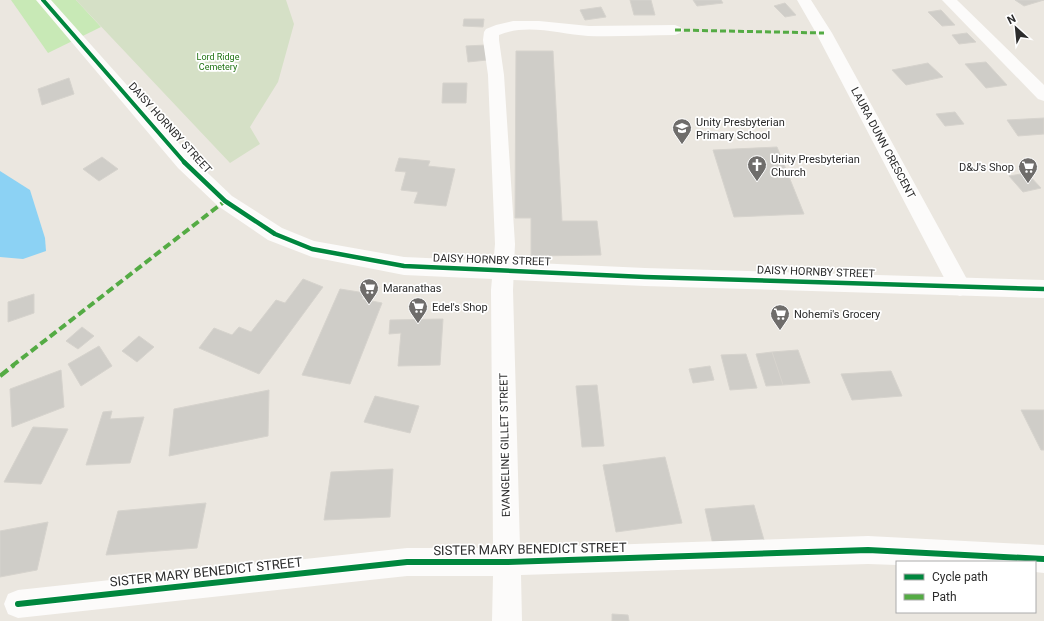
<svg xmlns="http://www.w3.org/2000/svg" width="1044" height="621" font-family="Roboto,sans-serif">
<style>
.green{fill:#c8e9b6}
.cemetery{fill:#d5e0c6}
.water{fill:#8cd2f4}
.building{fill:#cfcdc8;stroke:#d6d3cd}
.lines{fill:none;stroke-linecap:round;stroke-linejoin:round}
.street{fill:#fcfbfa;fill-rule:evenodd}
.secondary{fill:#fcfbfa;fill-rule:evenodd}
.quiet-far2{stroke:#54ab44;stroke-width:3;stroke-dasharray:6 3;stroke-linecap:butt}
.quiet-far1{stroke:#54ab44;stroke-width:4;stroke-dasharray:8 4;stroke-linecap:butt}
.quiet{stroke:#54ab44;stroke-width:4.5;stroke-dasharray:10 4.5;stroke-linecap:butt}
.cycleway-far2-casing{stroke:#fff;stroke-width:6}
.cycleway-far1-casing{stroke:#fff;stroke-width:7}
.cycleway-casing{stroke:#fff;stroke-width:8}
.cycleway-far2{stroke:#00873e;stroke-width:4}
.cycleway-far1{stroke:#00873e;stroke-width:4.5}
.cycleway{stroke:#00873e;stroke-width:6}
.labels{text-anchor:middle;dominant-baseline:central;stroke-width:3.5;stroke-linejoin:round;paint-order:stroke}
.far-park-label{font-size:9px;fill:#1f7212;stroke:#fff}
.poi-label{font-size:11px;fill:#2c2c2c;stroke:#fff;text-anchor:start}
.street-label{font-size:11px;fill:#2c2c2c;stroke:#fff}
.near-street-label{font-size:13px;fill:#2c2c2c;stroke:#fff}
</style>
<rect width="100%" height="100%" fill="#ebe7e0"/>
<path class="green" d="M11 0H76L101 27 48 53Z"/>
<path class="cemetery" d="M76 0H286L294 24 278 82 250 127 260 144 230 163Z"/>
<path class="water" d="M0 171 30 190 45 238 46 251 23 259 0 257Z"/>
<g class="building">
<path d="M630 0H651L655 15H634Z"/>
<path d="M693 0H721L723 3 697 6Z"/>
<path d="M1015 0H1044L1024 6Z"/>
<path d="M785 3 796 15 785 17 774 6Z"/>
<path d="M601 7 606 17 585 20 580 10Z"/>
<path d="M941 10 955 25 942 26 928 12Z"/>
<path d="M464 19H484L483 27 463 26Z"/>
<path d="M967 33 976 42 959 44 952 35Z"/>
<path d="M486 45 487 60 468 62 466 46Z"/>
<path d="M516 51H553L562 221H597L601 255 531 256V218H515Z"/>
<path d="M986 62 1007 85 986 88 965 64Z"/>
<path d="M928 63 943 77 906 85 892 70Z"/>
<path d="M69 78 74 94 42 105 38 89Z"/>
<path d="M443 83H467L466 103H442Z"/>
<path d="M955 112 964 124 945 126 936 114Z"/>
<path d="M1044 118V134L1018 136 1007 120Z"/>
<path d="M777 147 804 214 734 217 713 150Z"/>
<path d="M102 157 118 169 99 181 83 169Z"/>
<path d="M399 158 430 161 428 166 455 169 446 206 414 203 418 192 401 190 406 172 395 171Z"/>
<path d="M1027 173 1041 188 1023 192 1009 176Z"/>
<path d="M303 279 323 287 259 374 199 348 214 328 232 335 239 327 251 332 276 300 285 303Z"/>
<path d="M340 289 365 293 362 299 382 303 350 384 302 375Z"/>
<path d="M34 294V313L8 322V302Z"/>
<path d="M443 319 440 365 398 366 401 333 389 334 390 320Z"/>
<path d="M82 327 94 336 78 349 66 341Z"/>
<path d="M139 336 154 347 137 362 122 351Z"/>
<path d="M99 346 112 366 81 386 68 364Z"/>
<path d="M798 350 810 383 783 385 772 352Z"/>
<path d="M772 352 783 385 766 386 756 354Z"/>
<path d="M746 354 757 388 730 390 721 355Z"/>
<path d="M710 366 714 380 693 383 689 369Z"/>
<path d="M61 370 64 407 12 427 10 389Z"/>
<path d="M891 371 902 396 852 400 841 374Z"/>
<path d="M597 385 604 446 582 447 576 386Z"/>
<path d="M269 390 268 436 169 456 174 409Z"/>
<path d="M375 396 419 406 410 433 364 422Z"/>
<path d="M1021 410H1044V450H1041Z"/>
<path d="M112 411 110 419 144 417 130 463 86 465 103 412Z"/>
<path d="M33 427 68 429 41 484 4 482Z"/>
<path d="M665 457 682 523 616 532 603 465Z"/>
<path d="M393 469 390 517 324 520 331 472Z"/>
<path d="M206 503 197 548 106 555 118 511Z"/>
<path d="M754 505 764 540 713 545 705 509Z"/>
<path d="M48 522 37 570 0 577V531Z"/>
<path d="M612 614 628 615 629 621H612Z"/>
</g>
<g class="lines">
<g class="street">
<path d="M797 0H811L832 33 968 281 971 287 968 293 960 296 952 293 816 33Z"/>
<path d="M942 0H957L1044 85V101L1038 99Z"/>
<path d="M513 21H539L589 26 675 25 680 27 683 30 680 33 675 35C646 35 617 37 588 36 560 34 527 23 499 35V40L504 75 515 244 513 290 520 548 868 536 1044 545V573L1035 572V562H897V565L868 564 521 575 522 621H492L493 576H407L18 618 8 614 4 604 8 594 18 590 407 548H493L491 290 495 244 488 75 483 40 484 32 486 29 496 25Z"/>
</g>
<path class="secondary" d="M36 0H51L192 158 232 196 282 228 314 241 404 257 645 268 1044 280V298L645 286 404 275 312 257 268 240 218 206 178 168Z"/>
<path class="quiet-far2" d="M675 30 824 33"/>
<path class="quiet-far1" d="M12 366 225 201"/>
<path class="quiet" d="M0 376 14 365"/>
<defs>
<path id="cycleway-far2" d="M43 0 185 163"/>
<path id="cycleway-far1" d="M184 162 225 201 275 234 312 249 404 266 645 277 1044 289"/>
<path id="cycleway" d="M18 604 407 562H507L868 550 1044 559"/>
</defs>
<use href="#cycleway-far2" class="cycleway-far2-casing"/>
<use href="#cycleway-far1" class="cycleway-far1-casing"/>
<use href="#cycleway" class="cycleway-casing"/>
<use href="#cycleway-far2" class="cycleway-far2"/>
<use href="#cycleway-far1" class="cycleway-far1"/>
<use href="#cycleway" class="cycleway"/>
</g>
<defs>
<symbol id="school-pin" viewBox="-11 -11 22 30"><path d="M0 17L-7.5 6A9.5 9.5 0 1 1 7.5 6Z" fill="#6f6d6b" stroke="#fff"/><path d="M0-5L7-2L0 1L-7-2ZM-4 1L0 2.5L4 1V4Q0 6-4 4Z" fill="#fff"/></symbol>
<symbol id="church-pin" viewBox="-11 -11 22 30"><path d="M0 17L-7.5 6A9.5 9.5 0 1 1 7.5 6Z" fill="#6f6d6b" stroke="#fff"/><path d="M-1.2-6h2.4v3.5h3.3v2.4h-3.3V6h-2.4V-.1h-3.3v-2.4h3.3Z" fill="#fff"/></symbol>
<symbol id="supermarket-pin" viewBox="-11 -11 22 30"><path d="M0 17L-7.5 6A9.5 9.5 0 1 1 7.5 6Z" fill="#6f6d6b" stroke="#fff"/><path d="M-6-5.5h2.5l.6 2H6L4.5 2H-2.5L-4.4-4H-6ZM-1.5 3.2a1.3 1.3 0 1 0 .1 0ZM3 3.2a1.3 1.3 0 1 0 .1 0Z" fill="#fff"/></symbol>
</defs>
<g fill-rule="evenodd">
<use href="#school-pin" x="671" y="117" width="22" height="30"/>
<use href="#church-pin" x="746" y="154" width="22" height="30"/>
<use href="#supermarket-pin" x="1017" y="156" width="22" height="30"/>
<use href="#supermarket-pin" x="358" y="277" width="22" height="30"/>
<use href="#supermarket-pin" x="407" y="296" width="22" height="30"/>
<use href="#supermarket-pin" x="769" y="303" width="22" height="30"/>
</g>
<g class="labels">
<g class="far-park-label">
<text x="218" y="57">Lord Ridge<tspan x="218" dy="10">Cemetery</tspan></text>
</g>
<g class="poi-label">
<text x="696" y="122">Unity Presbyterian<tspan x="696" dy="13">Primary School</tspan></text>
<text x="771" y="159">Unity Presbyterian<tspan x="771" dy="13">Church</tspan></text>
<text x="1014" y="167" text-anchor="end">D&amp;J's Shop</text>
<text x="383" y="288">Maranathas</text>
<text x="432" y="307">Edel's Shop</text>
<text x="794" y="314">Nohemi's Grocery</text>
</g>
<g class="street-label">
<text transform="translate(170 128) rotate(48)">DAISY HORNBY STREET</text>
<text transform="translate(883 143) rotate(62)">LAURA DUNN CRESCENT</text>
<text transform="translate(492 260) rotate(2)">DAISY HORNBY STREET</text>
<text transform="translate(816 272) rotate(2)">DAISY HORNBY STREET</text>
<text transform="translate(505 445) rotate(-91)">EVANGELINE GILLET STREET</text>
</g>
<g class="near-street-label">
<text transform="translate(530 549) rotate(-1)">SISTER MARY BENEDICT STREET</text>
<text transform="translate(206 572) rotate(-6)">SISTER MARY BENEDICT STREET</text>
</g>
</g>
<rect x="896" y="561" width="140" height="52" fill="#ffffff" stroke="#ababab"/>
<rect x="904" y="574" width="20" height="6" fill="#00873e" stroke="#ababab"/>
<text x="932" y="581" font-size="12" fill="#2c2c2c">Cycle path</text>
<rect x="904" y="594" width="20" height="6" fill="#54ab44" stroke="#ababab"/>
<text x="932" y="601" font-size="12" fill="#2c2c2c">Path</text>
<g transform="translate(1016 28) rotate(333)" stroke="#ffffff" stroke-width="3" paint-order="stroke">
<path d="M0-3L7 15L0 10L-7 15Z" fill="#2c2c2c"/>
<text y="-6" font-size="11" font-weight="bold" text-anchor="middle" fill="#2c2c2c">N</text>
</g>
</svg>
